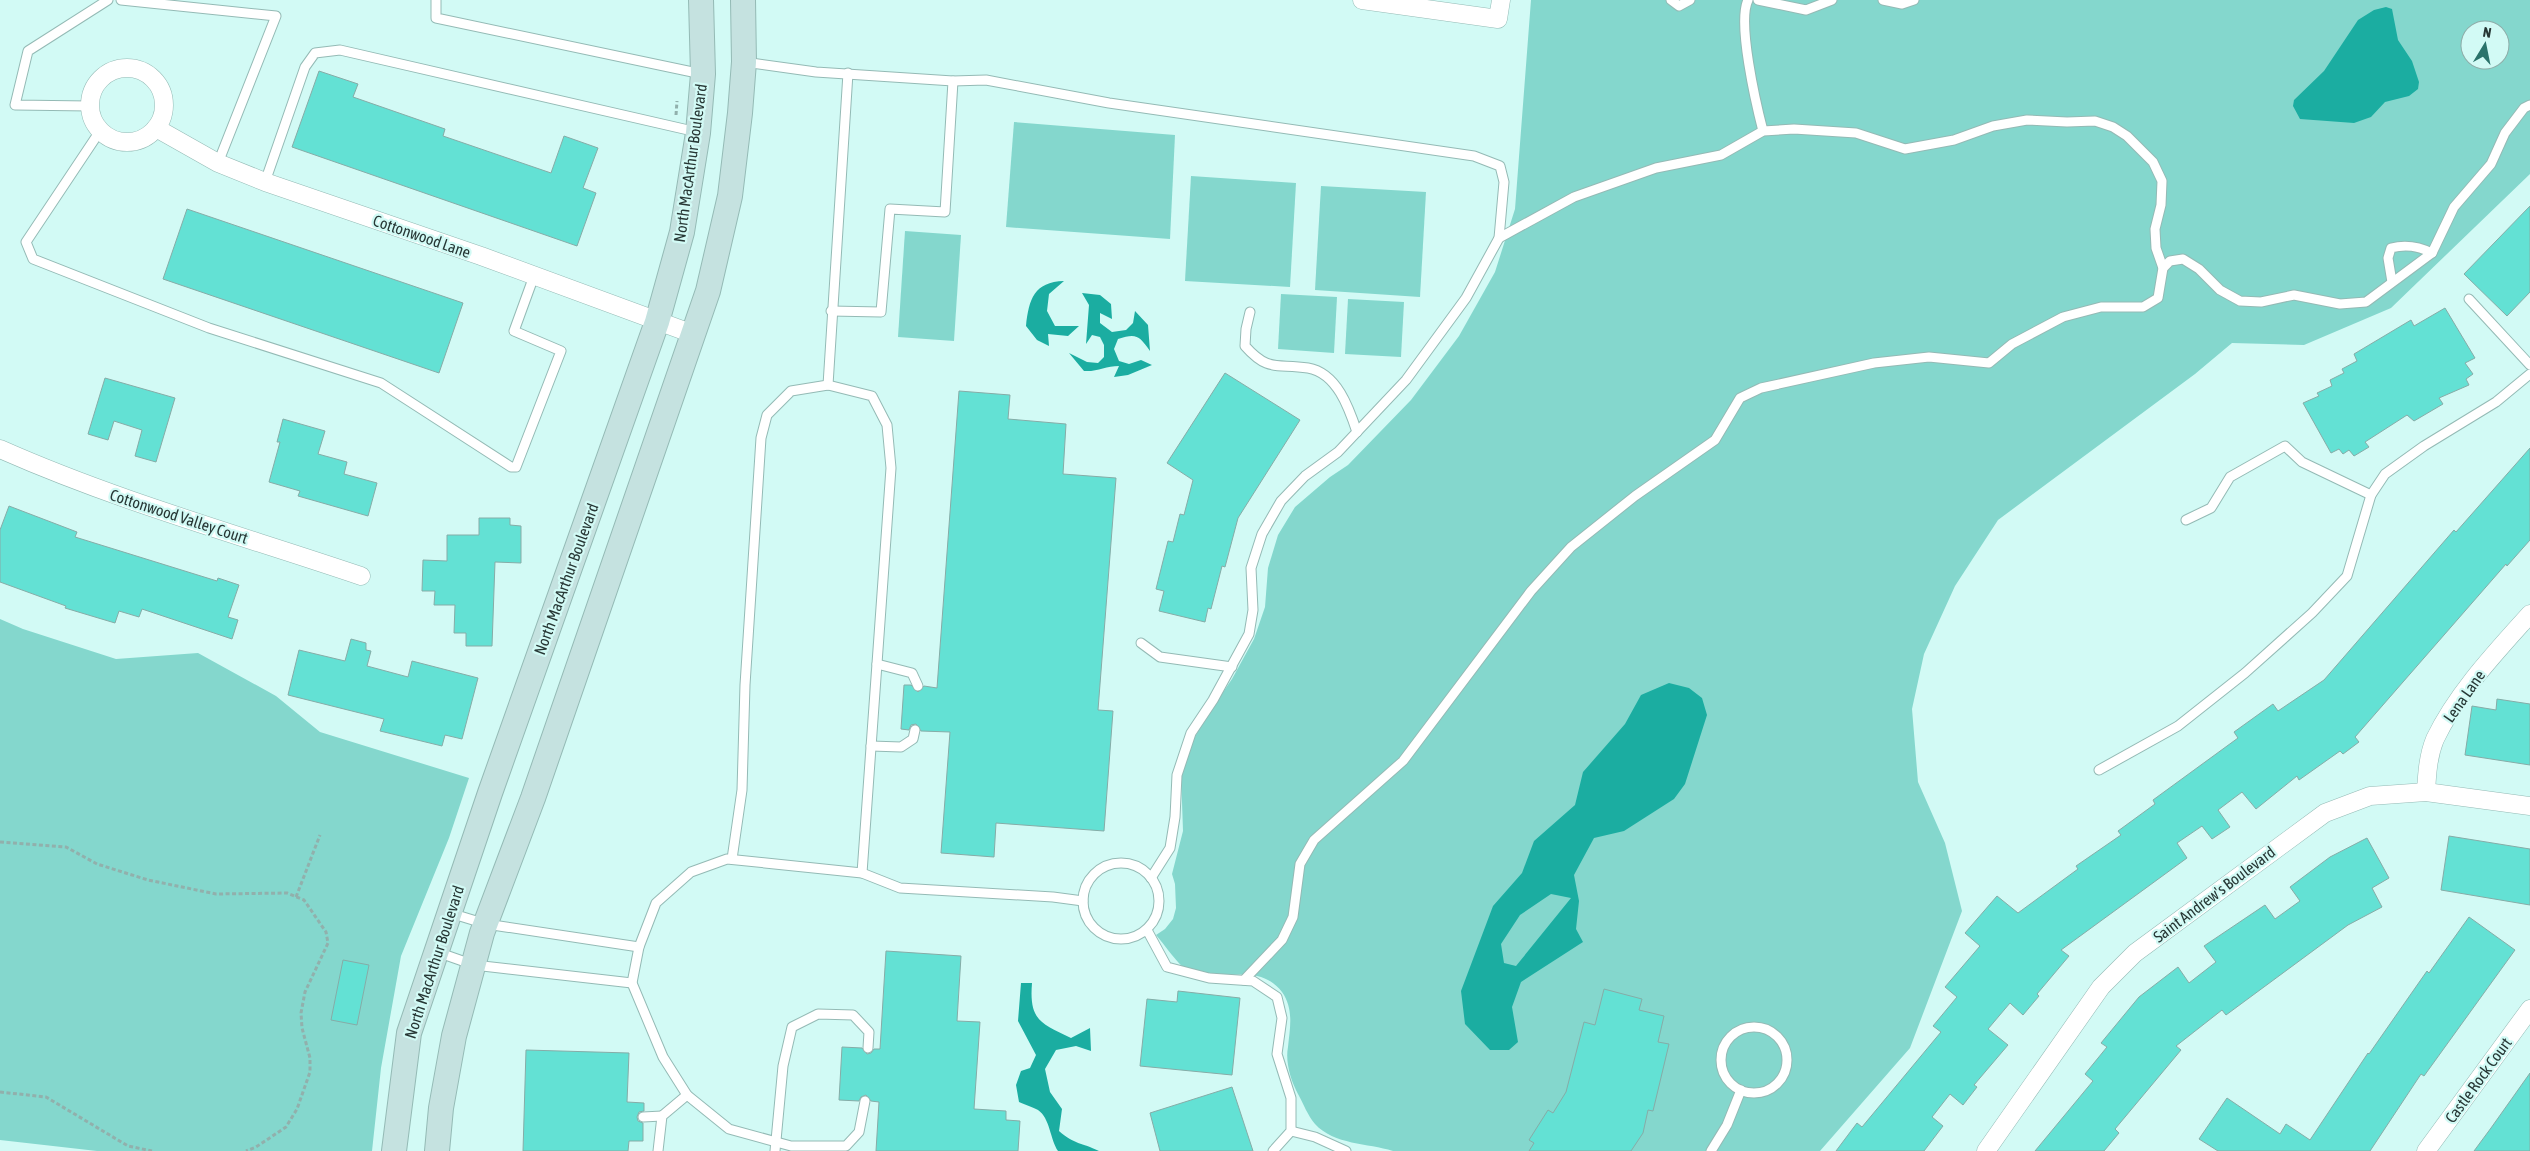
<svg xmlns="http://www.w3.org/2000/svg" width="2530" height="1151" font-family="'Asap Condensed',sans-serif">
<style>
.green{fill:#84d7cd;fill-rule:evenodd}
.water{fill:#1bada1;fill-rule:evenodd}
.building{fill:#63e1d4;stroke:#86aca7}
.lines{fill:none;stroke-linecap:round;stroke-linejoin:round}
.lane-casing{stroke:#94bab5;stroke-width:11}
.street-casing{stroke:#94bab5;stroke-width:19}
.secondary-casing{stroke:#94bab5;stroke-width:26}
.path{stroke:#91b0ac;stroke-width:3;stroke-dasharray:4 2.5;stroke-linecap:butt}
.lane{stroke:#fff;stroke-width:9}
.street{stroke:#fff;stroke-width:18}
.secondary{stroke:#c5e2e0;stroke-width:24}
.labels{text-anchor:middle;dominant-baseline:central;stroke-width:4.5;stroke-linejoin:round;paint-order:stroke}
.street-label{font-size:16px;fill:#273735;stroke:#d2faf5}
</style>
<rect width="100%" height="100%" fill="#d2faf5"/>
<g class="green">
<path d="M1531 0H2530V174L2391 308 2304 345 2232 343 2195 374 1998 520 1955 586 1924 654 1912 709 1918 782 1945 843 1962 911 1910 1048 1820 1151H1393C1368 1143 1334 1145 1315 1124 1308 1116 1303 1103 1298 1094 1291 1081 1285 1062 1288 1047 1290 1028 1294 1009 1282 992 1255 957 1211 989 1183 967 1173 958 1165 945 1156 935L1165 929 1173 919 1176 908 1175 884 1172 874 1183 831 1181 773 1190 746 1204 720 1232 679 1254 639 1265 607 1268 568 1278 535 1295 507 1330 477 1348 465 1411 400 1459 336 1495 272 1515 209ZM2470 30H2500V60H2470Z"/>
<path d="M1014 122 1175 135 1170 239 1006 227Z"/>
<path d="M1191 176 1296 183 1290 287 1185 281Z"/>
<path d="M1321 186 1426 192 1420 297 1315 290Z"/>
<path d="M905 231 961 235 954 341 898 337Z"/>
<path d="M1281 294 1337 297 1334 353 1278 349Z"/>
<path d="M1348 299 1404 302 1401 357 1345 354Z"/>
<path d="M0 619 23 629 116 659 198 653 276 696 320 732 469 778 449 838 401 956 381 1068 372 1151H97L0 1140Z"/>
</g>
<g class="water">
<path d="M2386 7 2392 9 2398 40 2412 61 2419 82 2418 89 2409 96 2385 102 2371 117 2354 123 2300 119 2293 106 2294 100 2324 71 2358 20 2374 10Z"/>
<path d="M1064 281 1049 294 1047 311 1055 326H1079L1068 336 1048 334 1049 346 1037 340 1026 326C1029 299 1034 282 1064 281Z"/>
<path d="M1082 293 1100 295 1111 304 1112 319 1100 313V323L1112 332 1126 330 1133 323 1135 311 1148 325 1150 351C1139 336 1137 333 1118 339L1114 349 1119 361 1129 364 1141 360 1152 365 1128 375 1114 377 1119 366C1106 366 1097 372 1084 371L1069 353 1087 362 1098 363 1104 357V345L1100 337 1092 335 1086 344 1089 305Z"/>
<path d="M1669 683 1689 688 1702 698 1707 715 1685 784 1674 799 1624 831 1594 838 1574 875 1579 901 1576 929 1583 942 1521 982 1512 1007 1518 1042 1509 1050H1490L1465 1024 1461 991 1493 906 1522 873 1534 841 1575 805 1583 772 1625 724 1641 695ZM1551 894 1571 898 1516 966 1504 963 1501 944 1520 915Z"/>
<path d="M1021 983H1032C1029 1020 1040 1023 1071 1038L1090 1028 1091 1051 1076 1046 1056 1050 1045 1069 1050 1092 1062 1109 1059 1131C1075 1145 1081 1142 1099 1151H1058C1050 1139 1050 1118 1038 1110 1033 1107 1025 1105 1019 1102L1016 1085 1021 1071 1030 1068 1036 1055 1018 1021Z"/>
</g>
<g class="building">
<path d="M319 71 358 84 353 97 445 129 443 136 551 173 564 136 598 148 583 188 596 193 577 246 292 147Z"/>
<path d="M2530 206V292L2507 316 2464 274Z"/>
<path d="M187 209 463 303 439 373 163 279Z"/>
<path d="M2445 308 2475 358 2465 363 2473 374 2466 379 2469 385 2439 398 2443 404 2414 421 2407 415 2365 442 2369 447 2354 456 2349 450 2343 454 2339 449 2331 453 2303 403 2319 396 2317 393 2332 386 2330 380 2344 373 2342 369 2357 361 2354 354 2411 320 2414 326Z"/>
<path d="M1225 373 1300 420 1238 518 1225 567 1222 566 1211 609 1208 608 1205 622 1159 611 1164 591 1156 589 1168 541 1173 542 1180 514 1184 515 1193 480 1167 463Z"/>
<path d="M105 378 175 398 156 462 135 456 142 430 114 421 108 440 88 434Z"/>
<path d="M959 391 1010 395 1008 419 1066 424 1063 474 1116 478 1098 710 1113 711 1104 831 996 823 994 857 941 853 950 732 921 731 916 724 911 725 909 730 901 729 904 685H911L918 692 924 686 937 688Z"/>
<path d="M283 419 325 431 318 454 347 462 344 474 377 483 368 516 298 496 300 491 269 482 280 442H277Z"/>
<path d="M2530 448V540L2507 566 2506 564 2355 737 2359 742 2343 754 2340 751 2299 780 2297 776 2256 809 2242 792 2218 810 2230 827 2212 839 2202 826 2177 843 2187 858 2061 950 2069 956 2037 994 2039 996 2023 1015 2010 1003 1988 1029 2008 1045 1974 1085 1977 1087 1963 1105 1950 1094 1932 1117 1943 1126 1924 1151H1836L1857 1123 1862 1127 1941 1032 1933 1026 1957 997 1945 987 1980 946 1965 933 1997 896 2018 913 2078 869 2076 866 2121 835 2118 831 2155 804 2153 800 2238 738 2234 732 2273 704 2278 711 2324 680 2454 530 2456 532Z"/>
<path d="M9 506 77 532 75 537 217 581 218 578 239 585 228 617 238 620 232 639 142 609 139 617 119 611 115 623 65 608 66 606 0 582V530Z"/>
<path d="M479 518H510V525L521 526V563L495 562 492 646H466V633H454L455 605H434L435 591H422L423 560 447 561V535H479Z"/>
<path d="M351 639 366 643V650L371 651 367 666 408 677 412 661 478 678 462 739 445 735 442 746 380 731 384 719 288 695 299 650 345 661Z"/>
<path d="M2497 699 2530 704V765L2465 755 2472 706 2496 710Z"/>
<path d="M2449 836 2530 849V905L2441 890Z"/>
<path d="M2367 838 2389 878 2372 888 2382 907 2348 925 2226 1015 2222 1010 2176 1046 2181 1050 2115 1129 2119 1133 2104 1151H2035L2093 1081 2085 1074 2107 1047 2101 1043 2139 997 2178 967 2189 983 2216 962 2204 946 2265 905 2275 919 2300 901 2290 887 2330 857Z"/>
<path d="M2469 917 2515 950 2424 1076 2421 1074 2370 1151H2218L2199 1139 2227 1098 2280 1134 2286 1124 2310 1140 2368 1053 2369 1054 2427 971 2429 973Z"/>
<path d="M886 951 961 956 957 1021 980 1022 974 1109 1006 1111V1120L1020 1121 1018 1151H876L879 1102 871 1101 866 1095 861 1097 859 1101 839 1100 842 1047 862 1048 867 1054 871 1053 874 1049H880Z"/>
<path d="M343 960 369 965 357 1025 331 1020Z"/>
<path d="M1604 989 1642 999 1639 1010 1664 1016 1658 1042 1669 1044 1653 1111 1648 1110 1643 1133 1631 1151H1529L1534 1143 1529 1140 1548 1110 1553 1113 1566 1092 1584 1022 1595 1025Z"/>
<path d="M1178 991 1240 998 1232 1075 1140 1066 1147 999 1177 1002Z"/>
<path d="M526 1050 629 1053 627 1102 644 1103V1111L639 1112 637 1117 638 1121 643 1123V1141H629L628 1151H523Z"/>
<path d="M2530 1073V1151H2474L2491 1128Z"/>
<path d="M1232 1087 1253 1151H1160L1150 1113Z"/>
</g>
<g class="lines">
<defs>
<g id="lane">
<path d="M121 0 276 16 218 163"/>
<path d="M436 0V18L702 74"/>
<path d="M1671 0 1679 6 1690 0"/>
<path d="M1748 0C1737 22 1756 104 1763 131"/>
<path d="M1758 0 1806 10 1832 0"/>
<path d="M1883 0 1902 4 1914 0"/>
<path d="M744 62 816 72 953 81 945 212 890 209 881 312 831 311"/>
<path d="M953 81 986 80 1109 103 1474 156 1500 166 1504 182 1499 238 1466 298 1406 380 1338 452 1305 476 1281 501 1262 534 1251 568 1253 610 1249 634 1213 700 1191 733 1177 775 1175 817 1170 848 1151 878"/>
<path d="M89 106 15 105 28 51 108 0"/>
<path d="M100 131 26 242 33 259 209 328 381 383 511 467H516L561 351 514 331 534 276"/>
<path d="M265 182 305 67 315 53 340 50 697 132"/>
<path d="M2163 268 2170 261 2183 259 2199 269 2220 290 2240 301 2261 302 2294 295 2340 304 2366 302 2432 253 2454 207 2491 164 2505 133 2524 108 2530 105"/>
<path d="M2392 282 2388 258 2391 248C2406 244 2418 246 2432 253"/>
<path d="M2469 299 2530 365"/>
<path d="M1250 312 1246 329 1245 346C1269 373 1277 363 1308 368 1337 373 1349 408 1357 432"/>
<path d="M828 385 848 73"/>
<path d="M2186 520 2211 508 2230 477 2285 446 2302 462 2371 495"/>
<path d="M1141 643 1160 657 1232 667"/>
<path d="M877 664 912 673 918 686"/>
<path d="M871 746 901 747 913 739 915 730"/>
<path d="M2099 770 2178 726 2245 673 2312 613 2347 576 2371 495 2385 474 2424 446 2496 402 2530 374"/>
<path d="M732 859 742 790 745 685 761 438 767 415 791 391 828 385 872 396 887 425 891 468 862 873"/>
<circle cx="1121" cy="901" r="38"/>
<path d="M450 913 486 924 639 947"/>
<path d="M1147 930 1167 967 1209 978 1253 981 1277 997 1282 1018 1277 1054 1291 1098V1131L1273 1151"/>
<path d="M437 952 474 965 632 983"/>
<path d="M1244 980 1282 940 1293 917 1300 864 1314 840 1403 761 1531 591 1571 547 1635 496 1715 440 1740 398 1761 388 1874 363 1929 357 1989 363 2012 344 2063 317 2101 307H2143L2158 298 2163 268 2156 248 2155 229 2161 205 2162 181 2153 162 2127 136 2113 127 2095 121 2067 122 2027 120 1993 126 1954 140 1905 149 1856 133 1794 129 1763 131 1721 155 1656 168 1574 197 1499 238"/>
<circle cx="1754" cy="1060" r="33"/>
<path d="M865 1101 859 1132 846 1146H791L729 1129 687 1095 663 1057 632 983 639 947 656 903 691 872 727 859 862 873 900 888 1053 897 1083 901"/>
<path d="M643 1117 662 1116"/>
<path d="M1291 1131 1315 1137 1346 1151"/>
<path d="M658 1151 662 1116 687 1095"/>
<path d="M775 1151 783 1066 792 1027 818 1014 853 1015 869 1032 868 1048"/>
<path d="M1711 1151 1727 1125 1741 1090"/>
</g>
<g id="street">
<path d="M1362 0 1498 19 1501 0"/>
<circle cx="127" cy="105" r="37"/>
<path d="M156 128 218 163 265 182 481 256 693 334"/>
<path d="M0 449C117 501 240 535 361 576"/>
<path d="M2426 792C2427 774 2428 756 2435 739 2457 693 2496 652 2530 614"/>
<path d="M1986 1151 2101 987 2135 953 2325 813 2370 796 2426 792 2530 806"/>
<path d="M2426 1151 2530 1009"/>
</g>
<g id="secondary">
<path d="M394 1151 409 1033 490 793 657 322 682 232 698 133 703 74 701 0"/>
<path d="M437 1151 441 1108 454 1036 482 933 533 798 708 291 730 196 740 113 744 62 743 0"/>
</g>
</defs>
<use href="#lane" class="lane-casing"/>
<use href="#street" class="street-casing"/>
<use href="#secondary" class="secondary-casing"/>
<g class="path">
<path d="M676 115 677 101"/>
<path d="M0 842 66 847 97 864 148 880 216 894 287 893 304 900 326 932 328 943 305 992 301 1013 302 1028 310 1058V1072L297 1109 286 1127 256 1147 246 1151"/>
<path d="M296 897 320 835"/>
<path d="M0 1092 46 1097 128 1146 152 1151"/>
</g>
<use href="#lane" class="lane"/>
<use href="#street" class="street"/>
<use href="#secondary" class="secondary"/>
</g>
<g class="labels">
<g class="street-label">
<text transform="translate(690 163) rotate(-82)">North MacArthur Boulevard</text>
<text transform="translate(422 236) rotate(19)">Cottonwood Lane</text>
<text transform="translate(179 516) rotate(18)">Cottonwood Valley Court</text>
<text transform="translate(566 579) rotate(-70)">North MacArthur Boulevard</text>
<text transform="translate(2464 696) rotate(-55)">Lena Lane</text>
<text transform="translate(2214 894) rotate(-37)">Saint Andrew's Boulevard</text>
<text transform="translate(434 962) rotate(-72)">North MacArthur Boulevard</text>
<text transform="translate(2478 1080) rotate(-54)">Castle Rock Court</text>
</g>
</g>
<g transform="translate(2485 45) rotate(10)"><circle r="24" fill="#d2faf5" stroke="#8eaca8"/>
<path d="M0-4L9 19L0 12L-9 19Z" fill="#2b736b"/>
<text y="-8" font-size="14" font-weight="bold" text-anchor="middle" fill="#273735">N</text>
</g>
</svg>
